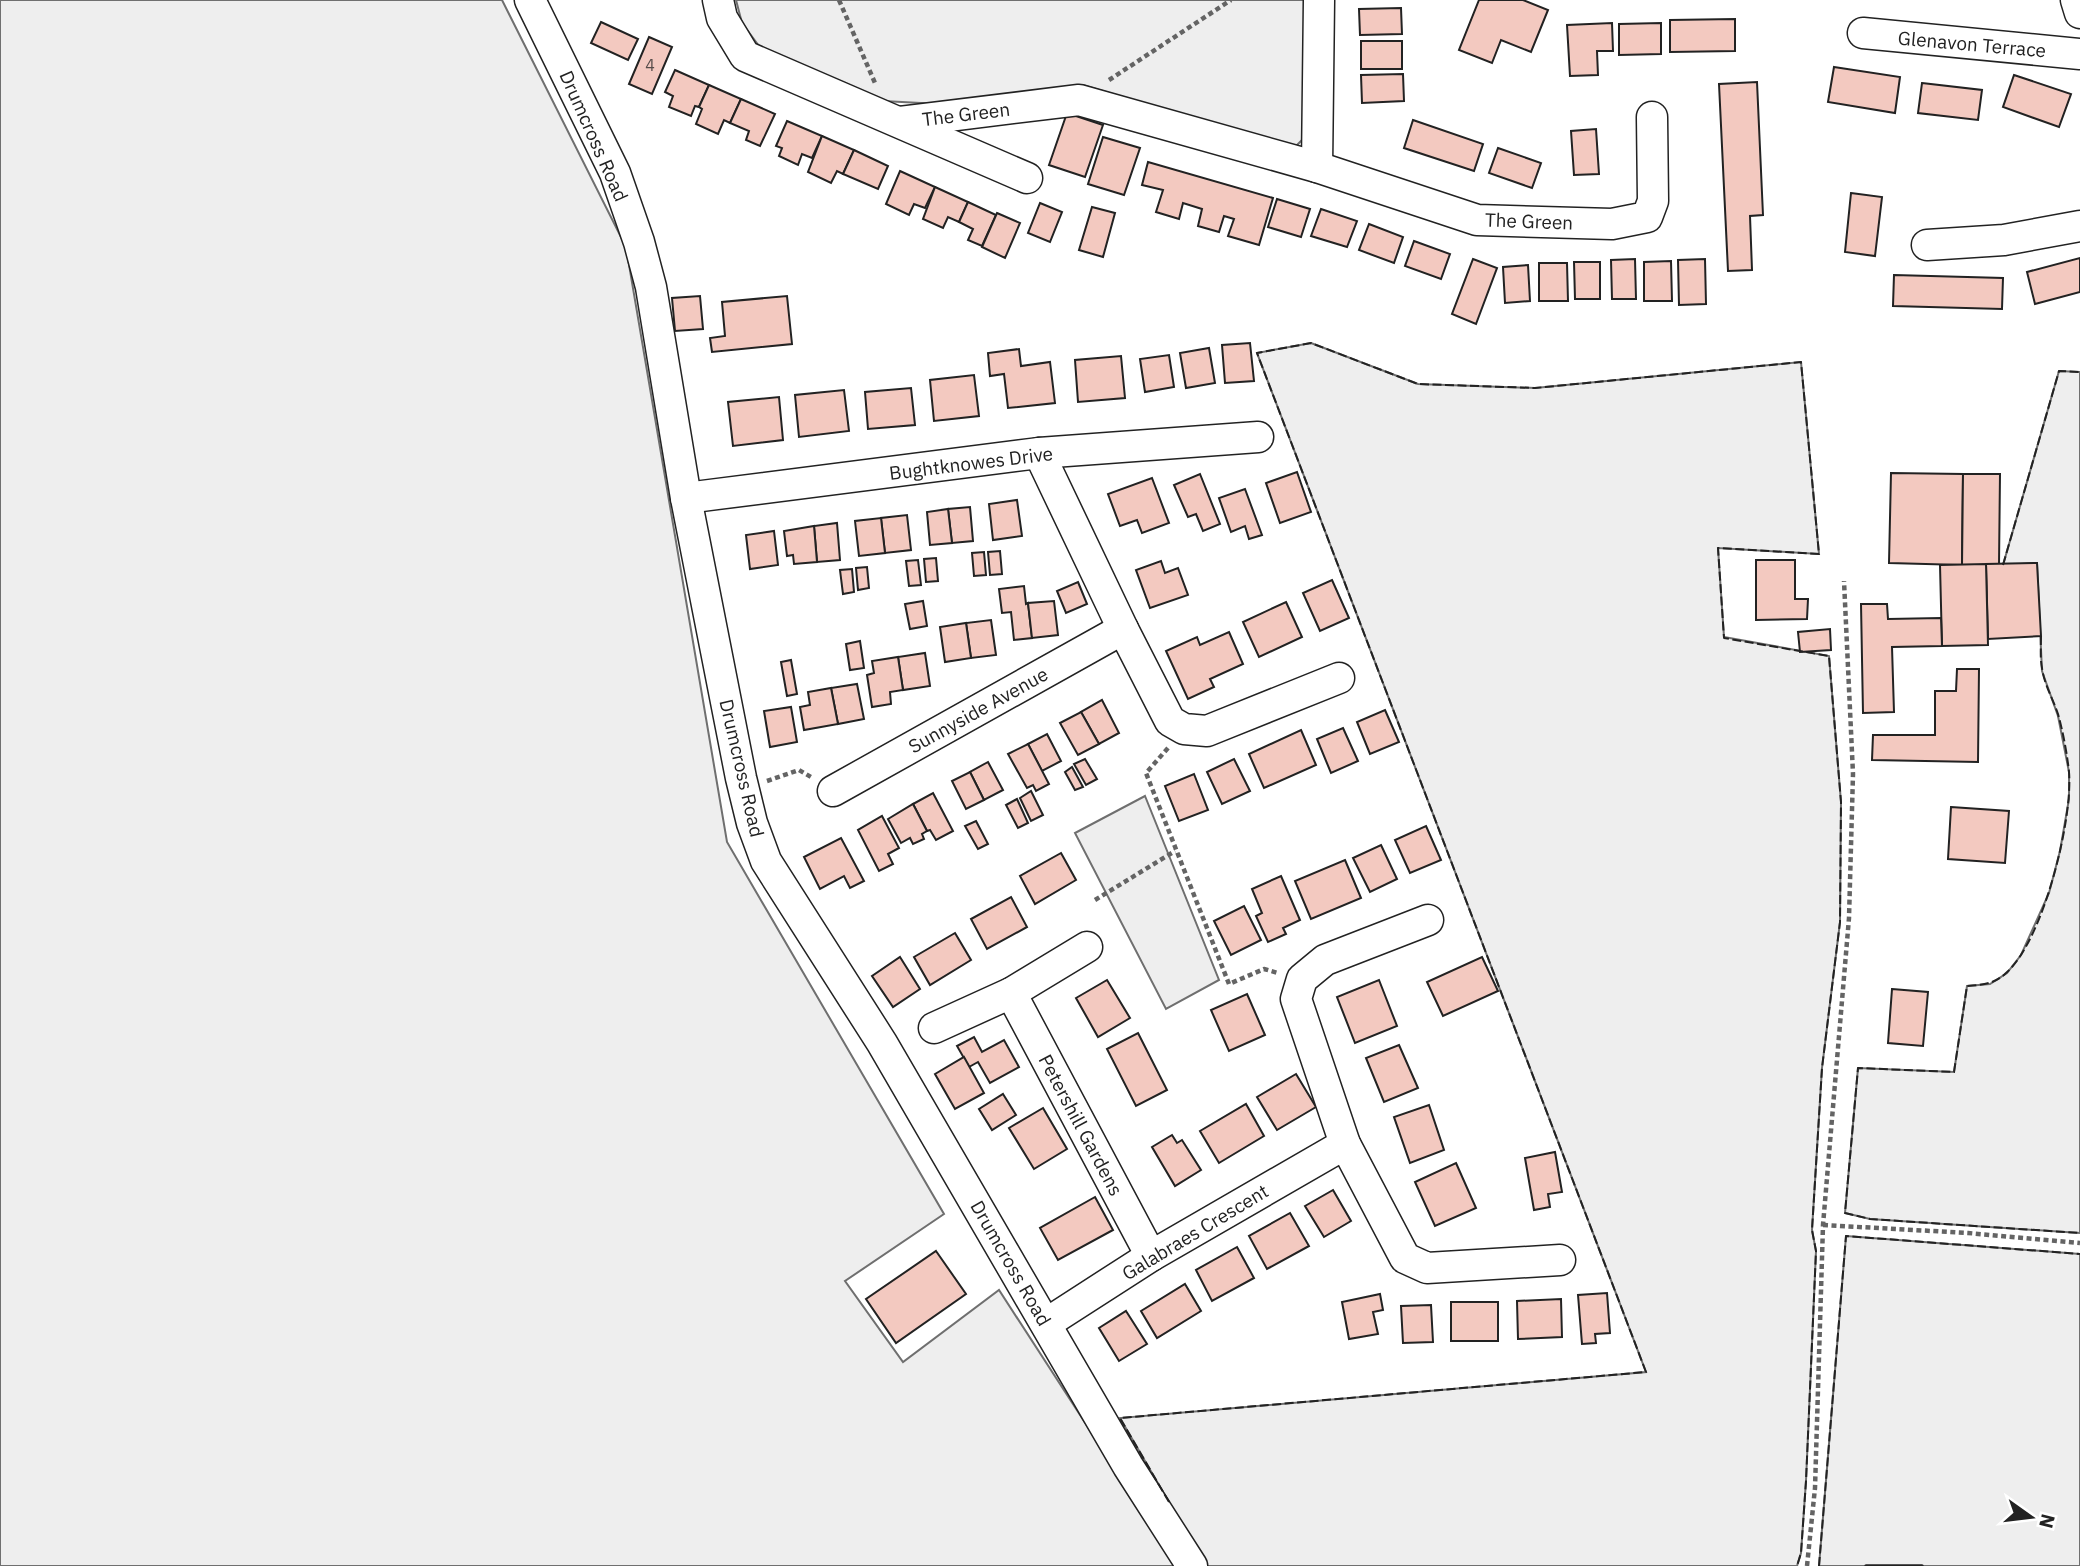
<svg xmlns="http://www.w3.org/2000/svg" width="2080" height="1566" font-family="'IBM Plex Sans',sans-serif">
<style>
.green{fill:#eee;stroke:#6f6f6f;stroke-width:2}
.building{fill:#f3c9c0;stroke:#222;stroke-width:2}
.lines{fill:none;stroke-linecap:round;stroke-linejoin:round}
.minor-casing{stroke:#222;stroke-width:33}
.path{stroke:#646464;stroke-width:4.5;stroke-dasharray:5 3.5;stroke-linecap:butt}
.minor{stroke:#fff;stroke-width:30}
.fence{stroke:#222;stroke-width:2;stroke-dasharray:9 3.5;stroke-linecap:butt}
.wall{stroke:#222;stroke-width:3.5}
.labels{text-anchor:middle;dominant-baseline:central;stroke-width:5;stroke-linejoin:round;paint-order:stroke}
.number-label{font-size:16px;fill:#564c4a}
.street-label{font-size:19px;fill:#222;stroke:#fff}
</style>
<rect width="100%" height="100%" fill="#fff"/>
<g class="green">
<path d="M0 0H502L626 247 727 842 944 1214 845 1281 903 1362 999 1290 1178 1566H0Z"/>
<path d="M736 0H1310L1305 137 1297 145 1290 147 1083 85 940 104 883 101 759 46 742 23Z"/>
<path d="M1311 343 1418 384 1535 388 1801 362 1819 554 1718 548 1724 637 1829 656 1841 802 1840 922 1822 1068 1812 1230 1816 1251 1806 1481 1801 1553 1797 1566H1206L1120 1418 1646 1372 1257 353Z"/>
<path d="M2059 371 2080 372V1233L1870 1219 1845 1213 1858 1068 1954 1072 1967 986 1990 984 2007 973 2021 955 2049 893 2060 851 2069 799V772L2058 716 2042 671 2037 563 2003 565Z"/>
<path d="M1145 796 1219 980 1166 1009 1075 833Z"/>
<path d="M1846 1236 2080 1254V1566H1819Z"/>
</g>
<g class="building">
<path d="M1479 0H1523L1548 10 1531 52 1501 40 1492 63 1459 50Z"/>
<path d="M1401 8 1402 34 1360 35 1359 9Z"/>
<path d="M1735 19V51L1670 52V20Z"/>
<path d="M601 22 638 39 628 60 591 43Z"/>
<path d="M1612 23 1613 51H1597L1598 75 1570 76 1567 25Z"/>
<path d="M1661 23V54L1619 55V24Z"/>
<path d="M649 37 672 47 652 94 629 84Z"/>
<rect x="1361" y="41" width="41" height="28"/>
<path d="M1834 67 1900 77 1895 113 1828 102Z"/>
<path d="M675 70 709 85 699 107 695 106 691 116 669 107 673 96 665 92Z"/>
<path d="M1403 74 1404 101 1362 103 1361 75Z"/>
<path d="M2014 75 2071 94 2059 127 2003 107Z"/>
<path d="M1757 82 1763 215 1750 216 1752 270 1728 271 1719 84Z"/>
<path d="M1922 83 1982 90 1978 120 1918 113Z"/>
<path d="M709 85 741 99 730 123 724 120 718 134 696 124 702 109 699 107Z"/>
<path d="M741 99 775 114 760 146 746 140 749 131 730 123Z"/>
<path d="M1067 113 1103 125 1085 177 1049 165Z"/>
<path d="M1413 120 1483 144 1474 171 1404 148Z"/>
<path d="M787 121 822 136 812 158 802 154 798 165 779 156 782 148 776 146Z"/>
<path d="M1596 129 1599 174 1574 175 1571 131Z"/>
<path d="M822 136 854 150 843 174 837 171 831 183 808 172Z"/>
<path d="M1103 137 1140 148 1124 195 1088 184Z"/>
<path d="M1498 148 1541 163 1532 188 1489 173Z"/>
<path d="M854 150 888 166 878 189 843 174Z"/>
<path d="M1148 162 1273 198 1259 245 1228 236 1234 219 1224 216 1219 232 1198 226 1202 209 1183 203 1179 219 1156 212 1163 190 1142 185Z"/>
<path d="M900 171 935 187 925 208 914 204 909 215 886 204Z"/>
<path d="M935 187 968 202 959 222 948 217 943 228 923 219Z"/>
<path d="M1851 193 1882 197 1875 256 1845 252Z"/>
<path d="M1277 199 1310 209 1301 237 1268 227Z"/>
<path d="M968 202 996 215 982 246 968 240 973 229 959 222Z"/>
<path d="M1040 203 1062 212 1050 242 1028 233Z"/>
<path d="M1092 207 1115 213 1103 257 1079 250Z"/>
<path d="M1321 209 1357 221 1347 247 1311 236Z"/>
<path d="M997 213 1020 223 1005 258 982 247Z"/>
<path d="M1369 224 1403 237 1394 263 1359 250Z"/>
<path d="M1414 241 1450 254 1441 279 1405 266Z"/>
<path d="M2080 258V292L2035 304 2027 272Z"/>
<path d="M1473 259 1497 268 1476 324 1452 314Z"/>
<path d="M1635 259 1636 299H1612L1611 260Z"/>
<path d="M1705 259 1706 304 1679 305 1678 260Z"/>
<path d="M1671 261 1672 301H1644V262Z"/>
<path d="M1574 262H1600V299H1575Z"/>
<path d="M1539 263H1567L1568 301H1539Z"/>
<path d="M1528 265 1530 301 1505 303 1503 267Z"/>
<path d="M1894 275 2003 278 2002 309 1893 306Z"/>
<path d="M700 296 703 329 675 331 672 298Z"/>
<path d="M787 296 792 344 712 352 710 338 725 336 722 302Z"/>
<path d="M1250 343 1254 381 1225 383 1222 345Z"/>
<path d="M1209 348 1215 383 1186 388 1180 353Z"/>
<path d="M1019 349 1021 366 1050 362 1055 403 1008 408 1004 374 990 376 988 353Z"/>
<path d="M1169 355 1174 387 1145 392 1140 359Z"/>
<path d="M1121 356 1125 398 1078 402 1075 360Z"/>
<path d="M974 375 979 416 934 421 930 380Z"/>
<path d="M911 388 915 425 868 429 865 392Z"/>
<path d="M844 390 849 431 799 437 795 395Z"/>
<path d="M779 397 783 440 733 446 728 402Z"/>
<path d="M1297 472 1311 512 1280 523 1266 483Z"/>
<path d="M1891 473 1963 474 1962 565 1889 563Z"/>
<path d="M1200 474 1220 524 1203 531 1196 514 1188 517 1174 485Z"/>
<path d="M1963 474H2000L1999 565H1962Z"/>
<path d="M1152 478 1169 523 1142 533 1137 520 1120 526 1108 494Z"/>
<path d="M1245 489 1262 535 1249 539 1245 526 1231 532 1219 498Z"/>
<path d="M1017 500 1022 536 993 540 989 504Z"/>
<path d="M970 507 973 541 952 543 948 509Z"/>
<path d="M948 509 952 543 930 545 927 512Z"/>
<path d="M907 515 911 550 885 553 881 518Z"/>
<path d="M881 518 885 553 859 556 855 521Z"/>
<path d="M837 523 840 560 817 562 814 526Z"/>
<path d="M814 526 817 562 794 564 793 555 787 556 784 531Z"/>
<path d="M774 531 778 565 750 569 746 535Z"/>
<path d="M1000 551 1002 574 990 575 988 552Z"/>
<path d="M984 552 986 575 974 576 972 553Z"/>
<path d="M936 558 938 581 926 582 924 559Z"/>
<path d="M918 560 921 585 909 586 906 561Z"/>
<path d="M1756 560H1795V599H1808L1807 619 1756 620Z"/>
<path d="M1161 561 1165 573 1178 568 1188 595 1150 608 1136 570Z"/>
<path d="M2037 563 2041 636 1988 639 1986 564Z"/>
<path d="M1986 564 1988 645 1942 646 1940 565Z"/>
<path d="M867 567 869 588 858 590 856 568Z"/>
<path d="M852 569 854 592 843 594 840 570Z"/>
<path d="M1332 580 1349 618 1320 631 1303 593Z"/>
<path d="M1078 582 1087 604 1066 613 1057 591Z"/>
<path d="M1024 586 1026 604 1028 603 1032 638 1014 640 1011 612 1002 613 999 589Z"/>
<path d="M923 601 927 626 910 629 905 604Z"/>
<path d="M1054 601 1058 635 1032 638 1028 603Z"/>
<path d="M1286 602 1302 637 1259 657 1243 622Z"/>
<path d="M1861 604H1887L1888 619 1941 618 1942 646 1892 647 1894 712 1863 713Z"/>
<path d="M991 620 996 655 971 658 966 623Z"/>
<path d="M966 623 971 658 945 662 940 627Z"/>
<path d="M1830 629 1831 650 1800 652 1798 632Z"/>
<path d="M1229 632 1243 664 1210 679 1214 687 1188 699 1166 651 1197 637 1200 645Z"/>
<path d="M860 641 864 668 850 670 846 644Z"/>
<path d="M925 653 930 686 903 690 898 657Z"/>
<path d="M898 657 903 690 890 692 891 704 872 707 867 675 874 673 872 661Z"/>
<path d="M791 660 797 694 787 696 781 662Z"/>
<path d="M1957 669H1979L1978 762 1872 760 1873 735H1935V691H1956Z"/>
<path d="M857 684 864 719 838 724 831 688Z"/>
<path d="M831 688 838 724 804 730 800 707 810 705 808 692Z"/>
<path d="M1102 700 1119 733 1099 744 1081 712Z"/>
<path d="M791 707 797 742 770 747 764 711Z"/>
<path d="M1385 710 1399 742 1370 754 1357 722Z"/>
<path d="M1081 712 1099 744 1078 755 1060 723Z"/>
<path d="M1343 728 1358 761 1331 773 1317 739Z"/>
<path d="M1301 730 1316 765 1264 788 1249 754Z"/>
<path d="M1047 734 1061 761 1042 771 1028 744Z"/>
<path d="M1028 744 1049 784 1036 791 1033 785 1027 788 1008 754Z"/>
<path d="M1085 759 1097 779 1086 785 1074 764Z"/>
<path d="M1234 759 1250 791 1222 804 1207 772Z"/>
<path d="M988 762 1003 790 984 800 970 772Z"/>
<path d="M1072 767 1083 787 1075 790 1065 772Z"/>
<path d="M970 772 984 800 966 809 952 781Z"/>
<path d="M1194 774 1208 810 1179 821 1165 786Z"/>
<path d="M1031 791 1043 815 1031 821 1020 798Z"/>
<path d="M933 793 953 831 936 840 930 830 927 831 913 804Z"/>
<path d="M1017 799 1028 823 1018 828 1006 805Z"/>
<path d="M913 804 927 831 922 834 924 839 913 844 910 838 901 843 888 819Z"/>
<path d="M1951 807 2009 811 2005 863 1948 859Z"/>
<path d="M882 816 899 848 888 854 893 864 879 871 858 830Z"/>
<path d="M976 821 988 844 978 849 965 826Z"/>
<path d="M1426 826 1441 860 1410 873 1395 840Z"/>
<path d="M841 838 864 881 850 888 844 876 820 889 804 857Z"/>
<path d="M1381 845 1397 879 1370 892 1353 858Z"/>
<path d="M1061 853 1076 880 1035 904 1020 876Z"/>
<path d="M1345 860 1361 898 1311 919 1295 881Z"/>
<path d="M1281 876 1300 920 1283 928 1286 934 1268 942 1256 916 1262 913 1252 889Z"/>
<path d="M1011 897 1027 927 987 949 971 919Z"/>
<path d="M1244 906 1261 940 1231 955 1214 921Z"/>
<path d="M955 933 971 960 930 985 914 957Z"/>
<path d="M900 957 920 989 893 1007 872 976Z"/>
<path d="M1482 957 1498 991 1443 1016 1427 982Z"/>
<path d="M1107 980 1130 1018 1098 1037 1076 998Z"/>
<path d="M1379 980 1397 1026 1355 1043 1337 997Z"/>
<path d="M1892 989 1928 992 1923 1046 1888 1043Z"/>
<path d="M1247 994 1265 1035 1229 1051 1211 1010Z"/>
<path d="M1138 1033 1167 1090 1136 1106 1107 1049Z"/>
<path d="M974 1037 982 1052 1004 1040 1019 1067 990 1083 978 1062 969 1067 957 1046Z"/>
<path d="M1399 1045 1418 1088 1384 1102 1366 1058Z"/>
<path d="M964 1057 984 1093 955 1109 935 1074Z"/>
<path d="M1296 1074 1316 1107 1277 1130 1257 1097Z"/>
<path d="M1003 1094 1016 1115 992 1130 979 1109Z"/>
<path d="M1246 1104 1264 1136 1219 1163 1200 1131Z"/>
<path d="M1429 1105 1444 1150 1410 1163 1394 1117Z"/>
<path d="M1043 1108 1067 1149 1034 1169 1009 1128Z"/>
<path d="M1172 1135 1177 1143 1182 1140 1201 1170 1175 1186 1152 1147Z"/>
<path d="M1555 1152 1562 1192 1548 1194 1550 1207 1534 1210 1525 1158Z"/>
<path d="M1456 1163 1476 1208 1435 1226 1415 1182Z"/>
<path d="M1333 1190 1351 1221 1324 1237 1305 1206Z"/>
<path d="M1095 1197 1113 1230 1058 1260 1040 1228Z"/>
<path d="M1290 1213 1309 1246 1267 1269 1249 1236Z"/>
<path d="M1237 1247 1254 1278 1212 1301 1196 1270Z"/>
<path d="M936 1251 966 1294 896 1343 866 1299Z"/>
<path d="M1185 1284 1201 1311 1157 1338 1141 1311Z"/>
<path d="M1607 1293 1610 1333 1595 1334 1596 1343 1582 1344 1578 1295Z"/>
<path d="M1380 1294 1383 1310 1373 1312 1378 1334 1349 1339 1342 1302Z"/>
<path d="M1561 1299 1562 1337 1518 1339 1517 1301Z"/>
<rect x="1451" y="1302" width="47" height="39"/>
<path d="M1431 1305 1433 1342 1403 1343 1401 1306Z"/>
<path d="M1126 1311 1147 1344 1119 1361 1099 1328Z"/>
</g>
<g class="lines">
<defs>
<g id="minor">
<path d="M530 0 615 173 639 242 651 287 686 498 741 778 752 823 766 861 882 1043 1128 1466 1192 1566"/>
<path d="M718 0 722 18 745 56 1027 178"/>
<path d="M2076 0 2080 13"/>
<path d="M1863 33 2080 54"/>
<path d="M900 122 1079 100 1317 167 1477 220 1612 224 1647 217 1653 201 1652 117"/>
<path d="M1317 167 1319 0"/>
<path d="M1927 245 2004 240 2080 226"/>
<path d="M1039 453 1123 629 1170 721 1184 729 1207 731 1339 678"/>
<path d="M686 498 1039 453 1258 437"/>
<path d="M833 791 1123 629"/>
<path d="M1428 920 1325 960 1302 979 1296 999 1345 1144 1405 1258 1427 1268 1560 1260"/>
<path d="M1011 993 1151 1256"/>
<path d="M934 1028 1011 993 1087 947"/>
<path d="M1047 1323 1151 1256 1345 1144"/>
</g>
</defs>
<use href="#minor" class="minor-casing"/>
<g class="path">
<path d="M839 0 875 83"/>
<path d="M1109 80 1231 0"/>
<path d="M1168 748 1146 773 1229 984 1264 969 1278 973"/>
<path d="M767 781 799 770 811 777"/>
<path d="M1095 900 1175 851"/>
<path d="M1823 1225 1968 1233 2080 1243"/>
<path d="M1807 1566 1815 1488 1823 1225 1849 918 1853 774 1844 581"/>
</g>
<use href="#minor" class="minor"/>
<g class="fence">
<path d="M2003 565 2059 371 2080 372"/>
<path d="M2041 636C2041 647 2040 658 2042 668 2044 684 2053 699 2058 714 2063 732 2067 753 2069 772 2073 820 2043 941 2006 973 1995 984 1982 985 1967 986L1954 1072 1858 1068 1845 1213 1870 1219 2080 1233"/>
<path d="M1169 1502 1120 1418 1646 1372 1257 353 1311 343 1418 384 1535 388 1801 362 1819 554 1718 548 1724 638 1829 656 1841 802 1840 922 1822 1068 1812 1230 1816 1251 1806 1481 1801 1553 1797 1566"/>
<path d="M1819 1566 1846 1236 2080 1254"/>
</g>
<path class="wall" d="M1866 1566H1922"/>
</g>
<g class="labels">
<g class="number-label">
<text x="650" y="65">4</text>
</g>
<g class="street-label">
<text transform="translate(1972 44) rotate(5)">Glenavon Terrace</text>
<text transform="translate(966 114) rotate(-7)">The Green</text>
<text transform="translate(594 136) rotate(66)">Drumcross Road</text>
<text transform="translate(1529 221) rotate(2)">The Green</text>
<text transform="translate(971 463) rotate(-7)">Bughtknowes Drive</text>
<text transform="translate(978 710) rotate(-29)">Sunnyside Avenue</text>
<text transform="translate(742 768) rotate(77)">Drumcross Road</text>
<text transform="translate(1081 1125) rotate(62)">Petershill Gardens</text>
<text transform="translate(1195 1232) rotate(-31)">Galabraes Crescent</text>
<text transform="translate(1011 1263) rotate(60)">Drumcross Road</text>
</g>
</g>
<g transform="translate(2031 1517) rotate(104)" stroke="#ffffff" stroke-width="5" paint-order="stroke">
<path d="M0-5L12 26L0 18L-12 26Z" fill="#222222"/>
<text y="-10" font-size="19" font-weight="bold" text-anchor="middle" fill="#222222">N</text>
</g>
</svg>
